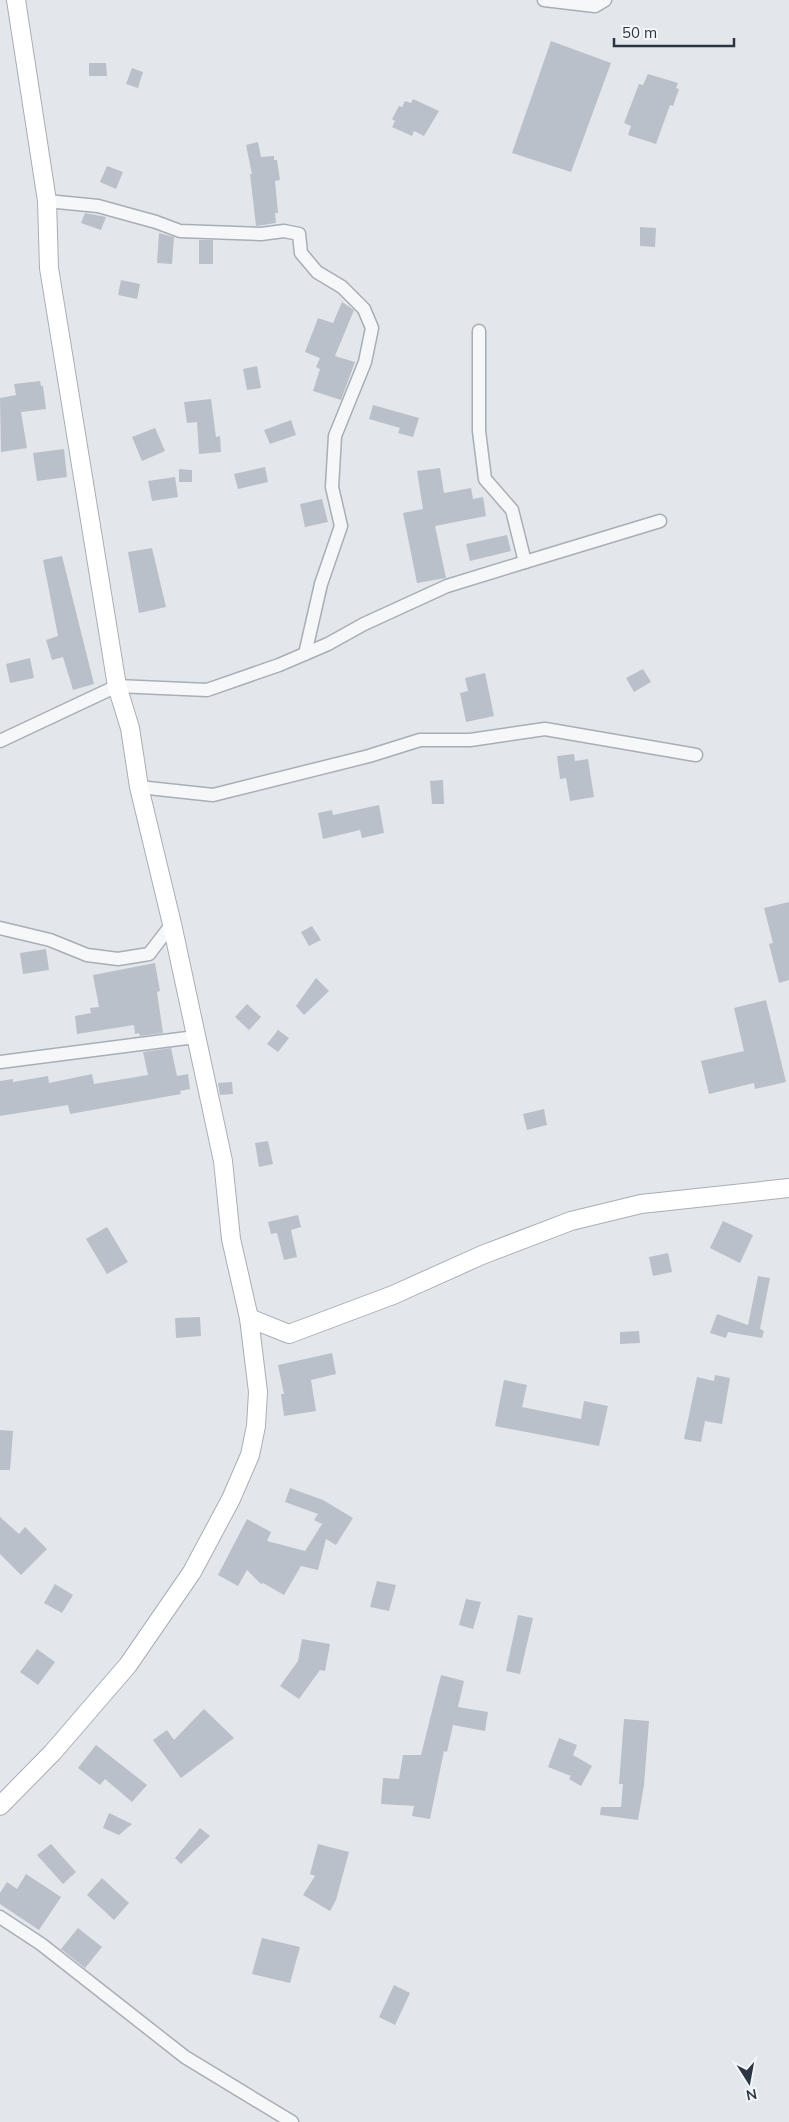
<svg xmlns="http://www.w3.org/2000/svg" width="789" height="2122" font-family="Mulish,sans-serif">
<style>
.building{fill:#bac0c9}
.lines{fill:none;stroke-linecap:round;stroke-linejoin:round}
.street-casing{stroke:#a8aeb6;stroke-width:15}
.secondary-casing{stroke:#a8aeb6;stroke-width:20}
.street{stroke:#f6f7f9;stroke-width:12}
.secondary{stroke:#fff;stroke-width:18}
</style>
<rect width="100%" height="100%" fill="#e3e7eb"/>
<g class="building">
<path d="M551 41 611 63 571 172 512 153Z"/>
<path d="M89 63H106L107 76H89Z"/>
<path d="M132 68 143 72 138 88 126 84Z"/>
<path d="M648 74 678 83 676 88 679 89 673 106 670 105 656 144 628 135 631 126 624 123 639 84 643 85Z"/>
<path d="M413 99 439 111 424 136 414 131 412 136 392 127 395 121 392 119 399 106 402 107 405 101 411 103Z"/>
<path d="M258 142 261 157 274 156V160H277L280 180 275 181 278 213H275L276 223 256 226 250 174H252L246 145Z"/>
<path d="M107 166 123 172 116 189 100 182Z"/>
<path d="M85 213 106 217 101 230 81 223Z"/>
<path d="M640 227 656 228 655 247 640 246Z"/>
<path d="M159 233 174 237 172 264 157 263Z"/>
<rect x="199" y="240" width="14" height="24"/>
<path d="M121 280 140 284 137 299 118 295Z"/>
<path d="M342 302 354 310 335 356 355 362 341 400 313 391 320 369 316 367 320 358 305 352 318 318 333 323Z"/>
<path d="M257 366 261 388 247 390 243 369Z"/>
<path d="M40 381 41 386H43L46 409 21 412 27 448 1 452 0 398 16 395 14 384Z"/>
<path d="M211 399 216 437 220 436 221 452 199 454 197 422 187 423 184 402Z"/>
<path d="M373 405 419 418 413 437 398 433 400 428 369 419Z"/>
<path d="M291 420 296 435 270 444 264 430Z"/>
<path d="M155 428 165 451 142 461 132 437Z"/>
<path d="M64 449 67 477 37 481 33 453Z"/>
<path d="M265 467 268 482 238 489 234 474Z"/>
<path d="M440 468 444 493 471 488 473 499 483 497 486 516 435 526 446 578 417 583 403 513 423 509 417 471Z"/>
<path d="M179 469 192 470V482H179Z"/>
<path d="M175 477 178 497 152 501 148 481Z"/>
<path d="M322 499 328 522 305 527 300 504Z"/>
<path d="M507 535 511 551 470 561 466 544Z"/>
<path d="M152 548 166 607 139 613 128 552Z"/>
<path d="M62 556 94 684 73 690 63 657 52 660 46 640 58 636 43 560Z"/>
<path d="M30 658 34 678 10 683 6 664Z"/>
<path d="M643 669 651 682 634 692 626 678Z"/>
<path d="M485 673 494 716 466 722 460 693 468 691 465 678Z"/>
<path d="M574 754 575 761 588 759 594 797 570 801 566 778 560 779 557 756Z"/>
<path d="M443 780 444 804H432L430 781Z"/>
<path d="M379 805 384 833 362 838 360 830 323 839 318 813 332 810 333 815Z"/>
<path d="M789 902V980L779 983 769 944 773 943 764 908Z"/>
<path d="M312 926 321 940 309 946 301 932Z"/>
<path d="M46 949 49 970 23 974 20 953Z"/>
<path d="M155 963 160 991 157 992 163 1033 140 1036 139 1033 135 1034 134 1025 77 1034 75 1016 91 1013 90 1008 99 1007 93 975Z"/>
<path d="M316 978 329 991 304 1015 296 1006Z"/>
<path d="M766 1000 786 1082 755 1089 754 1083 709 1094 701 1061 744 1051 734 1008Z"/>
<path d="M247 1004 261 1017 249 1030 235 1017Z"/>
<path d="M278 1030 289 1038 278 1052 267 1044Z"/>
<path d="M171 1048 177 1076 188 1074 190 1089 180 1091 181 1094 70 1114 68 1105 0 1116V1081L13 1079V1082L48 1076 49 1083 92 1074 94 1084 148 1075 143 1052Z"/>
<path d="M232 1082 233 1094 220 1095 218 1083Z"/>
<path d="M544 1109 547 1125 527 1130 523 1114Z"/>
<path d="M268 1141 273 1164 259 1167 255 1143Z"/>
<path d="M298 1215 301 1227 291 1230 297 1257 284 1260 277 1233 271 1234 268 1222Z"/>
<path d="M723 1221 753 1235 740 1263 710 1248Z"/>
<path d="M107 1227 128 1262 107 1274 86 1239Z"/>
<path d="M668 1253 672 1272 653 1276 649 1257Z"/>
<path d="M758 1276 770 1278 760 1329 764 1331 762 1338 728 1332 726 1338 710 1333 717 1314 748 1325Z"/>
<path d="M200 1317 201 1336 176 1338 175 1318Z"/>
<path d="M639 1331 640 1343 620 1344V1332Z"/>
<path d="M332 1353 336 1374 311 1380 316 1411 284 1416 281 1394H284L278 1365Z"/>
<path d="M715 1375 730 1378 722 1424 705 1421 701 1442 684 1439 697 1377 714 1381Z"/>
<path d="M504 1380 527 1385 522 1407 581 1419 584 1401 608 1406 599 1446 495 1426Z"/>
<path d="M0 1430 13 1431 10 1470H0Z"/>
<path d="M290 1488 323 1500 353 1518 336 1545 326 1539 318 1570 301 1566 284 1595 263 1583 261 1584 247 1570 238 1586 218 1575 247 1519 271 1532 267 1541 305 1551 322 1524 314 1520 318 1514 285 1502Z"/>
<path d="M0 1517 19 1534 25 1527 47 1549 21 1575 0 1554Z"/>
<path d="M377 1581 396 1585 389 1611 370 1607Z"/>
<path d="M55 1584 73 1595 62 1613 44 1603Z"/>
<path d="M466 1599 481 1602 473 1629 459 1625Z"/>
<path d="M518 1615 533 1618 520 1674 506 1671Z"/>
<path d="M302 1639 330 1644 325 1671 320 1670 299 1699 280 1686 298 1661Z"/>
<path d="M37 1649 55 1662 38 1685 20 1672Z"/>
<path d="M441 1675 464 1681 458 1707 488 1712 485 1731 453 1725 447 1752 444 1751 430 1819 412 1816 414 1806 381 1804 383 1778 399 1779 403 1755H421Z"/>
<path d="M204 1709 234 1738 181 1778 153 1740 167 1730 174 1740Z"/>
<path d="M624 1719 649 1721 644 1785 638 1820 600 1815 601 1807H621L623 1784H619Z"/>
<path d="M559 1738 577 1745 573 1755 592 1766 581 1786 569 1779 571 1776 548 1767Z"/>
<path d="M96 1745 147 1785 132 1802 105 1779 100 1785 78 1768Z"/>
<path d="M109 1813 132 1824 119 1835 103 1828Z"/>
<path d="M200 1828 210 1836 181 1864 175 1858Z"/>
<path d="M51 1844 76 1872 63 1884 37 1855Z"/>
<path d="M318 1844 349 1852 336 1900 330 1911 303 1895 315 1876 310 1874Z"/>
<path d="M26 1874 61 1897 39 1930 0 1904V1893L7 1882 17 1889Z"/>
<path d="M102 1878 129 1903 114 1920 87 1895Z"/>
<path d="M78 1928 102 1947 85 1968 61 1949Z"/>
<path d="M262 1938 300 1947 290 1983 252 1974Z"/>
<path d="M394 1985 410 1993 395 2025 379 2017Z"/>
</g>
<g class="lines">
<defs>
<g id="street">
<path d="M544 0 595 6 605 0"/>
<path d="M47 201 98 206 156 222 180 231 261 234 284 231 299 234 301 253 317 272 342 287 364 309 372 328 365 362 335 436 332 487 341 526 321 584 305 654"/>
<path d="M525 562 660 521"/>
<path d="M0 741 117 686 207 690 279 665 328 644 364 624 447 586 525 562 512 510 485 479 479 431V331"/>
<path d="M139 787 213 795 369 756 420 740H470L545 729 696 755"/>
<path d="M0 928 50 940 87 955 118 959 149 954 172 924"/>
<path d="M0 1062 195 1037"/>
<path d="M0 1917 41 1944 185 2057 292 2122"/>
</g>
<g id="secondary">
<path d="M249 1318 289 1334 393 1295 482 1255 571 1221 641 1204 789 1188"/>
<path d="M0 1806 53 1752 128 1665 192 1572 231 1499 250 1455 256 1426 258 1392 249 1318 231 1239 223 1161 172 924 139 787 130 728 117 686 49 268 47 201 16 0"/>
</g>
</defs>
<use href="#street" class="street-casing"/>
<use href="#secondary" class="secondary-casing"/>
<use href="#street" class="street"/>
<use href="#secondary" class="secondary"/>
</g>
<g transform="translate(749 2082) rotate(169)" stroke="#f3f6f8" stroke-width="4" paint-order="stroke">
<path d="M0-4L9 19L0 12L-9 19Z" fill="#2b3544"/>
<text y="-8" font-size="14" font-weight="bold" text-anchor="middle" fill="#2b3544">N</text>
</g>
<path d="M614 38v8h120v-8" fill="none" stroke="#2b3544" stroke-width="2.5"/>
<text x="622" y="38" font-size="15" fill="#2b3544" stroke="#f3f6f8" stroke-width="4" paint-order="stroke">50 m</text>
</svg>
